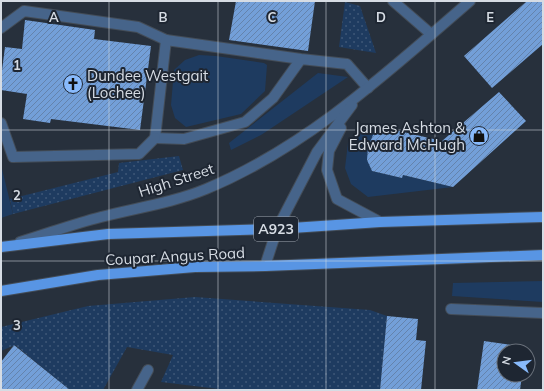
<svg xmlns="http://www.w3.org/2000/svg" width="544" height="391" font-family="Mulish,sans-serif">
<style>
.grass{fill:url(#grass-dots)}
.garden{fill:#1e3b60}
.building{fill:url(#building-hatch)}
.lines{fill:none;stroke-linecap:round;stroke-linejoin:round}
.lane-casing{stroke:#434c57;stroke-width:12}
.street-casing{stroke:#434c57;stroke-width:12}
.primary-casing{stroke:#434c57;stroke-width:12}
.lane{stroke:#46648a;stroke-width:10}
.street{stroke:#46648a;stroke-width:10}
.primary{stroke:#5895e4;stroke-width:10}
.grid{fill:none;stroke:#d6dce4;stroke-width:1;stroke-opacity:0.55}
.labels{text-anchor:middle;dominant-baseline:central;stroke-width:4;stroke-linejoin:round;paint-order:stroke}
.shield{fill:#1e2632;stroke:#9fa5af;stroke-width:1}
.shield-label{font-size:14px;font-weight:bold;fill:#d6dce4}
.poi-label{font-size:15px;fill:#d6dce4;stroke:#1e2632;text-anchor:start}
.street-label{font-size:15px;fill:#d6dce4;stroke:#1e2632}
.grid-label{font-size:13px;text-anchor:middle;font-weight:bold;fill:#d6dce4;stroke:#1e2632;stroke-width:4;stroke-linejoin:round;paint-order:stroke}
</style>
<defs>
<pattern id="grass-dots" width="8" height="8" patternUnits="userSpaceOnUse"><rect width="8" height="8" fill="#1e3b60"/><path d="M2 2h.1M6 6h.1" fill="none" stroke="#3e5777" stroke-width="1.8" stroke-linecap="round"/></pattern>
<pattern id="building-hatch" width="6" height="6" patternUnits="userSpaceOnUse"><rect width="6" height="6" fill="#739fd8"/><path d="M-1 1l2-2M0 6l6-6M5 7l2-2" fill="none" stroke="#6483ac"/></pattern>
</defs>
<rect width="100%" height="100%" fill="#27303c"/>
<g class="grass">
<path d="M345 2 360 6 376 53 339 47Z"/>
<path d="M179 156 183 170 13 214 10 199 118 172 119 163Z"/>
<path d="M195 297 370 310 387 316 380 390H227L161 382 173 355 127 347 103 390H70L15 345 1 351V327L88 306Z"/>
</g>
<g class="garden">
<path d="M199 55 216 56 264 63 267 65 265 91 241 114 186 127 175 118 171 105 174 70 185 60Z"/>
<path d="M318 73 348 77 261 135 231 150 229 143Z"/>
<path d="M382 127C367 140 364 152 372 171L402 178 403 175 453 187 368 197 351 184 345 168 348 143 361 132Z"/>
<path d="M1 165 13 214 1 218Z"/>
<path d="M543 281V302L452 296 453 283Z"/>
</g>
<g class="building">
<path d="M236 1H315L308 51 229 40Z"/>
<path d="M527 1H543V44L492 88 464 56Z"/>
<path d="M25 20 95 30 94 39 151 46 140 130 51 119 50 123 23 119 27 94 1 90V78L5 47 22 49Z"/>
<path d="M499 92 526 121 453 187 403 175 402 178 372 171 367 160 368 147 373 135 382 127 442 141Z"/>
<path d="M387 316 418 319 416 340 426 341 421 390H380Z"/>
<path d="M484 341 526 347V351H504V375H522L520 390H477Z"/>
<path d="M14 345 70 390H1V362Z"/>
</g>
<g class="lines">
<defs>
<g id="lane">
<path d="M1 28 24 11 138 27 166 40"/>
<path d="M301 59 273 98 245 122 184 139 155 138 166 40 301 59 347 64 368 88"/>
<path d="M1 123 13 157 139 154 155 138"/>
</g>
<g id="street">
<path d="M393 1 431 34"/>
<path d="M341 128 329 151 327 170 337 199 380 222"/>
<path d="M20 242C47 234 73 224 101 217 135 208 172 203 206 189 307 147 388 72 470 1"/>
<path d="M265 266 277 229 317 152 352 105"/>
<path d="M451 309 543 313"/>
<path d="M137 390 148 370"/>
</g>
<g id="primary">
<path d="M1 247 108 234 277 229 380 222 543 217"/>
<path d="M1 291 98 275 195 267 265 266 543 255"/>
</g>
</defs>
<use href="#lane" class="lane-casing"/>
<use href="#street" class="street-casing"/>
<use href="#primary" class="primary-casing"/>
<use href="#lane" class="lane"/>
<use href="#street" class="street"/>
<use href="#primary" class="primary"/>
</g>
<path class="grid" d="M109 1V390M218 1V390M326 1V390M435 1V390M1 130H543M1 261H543"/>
<defs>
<symbol id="church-disc" viewBox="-11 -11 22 22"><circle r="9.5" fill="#88bafc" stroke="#1e2632"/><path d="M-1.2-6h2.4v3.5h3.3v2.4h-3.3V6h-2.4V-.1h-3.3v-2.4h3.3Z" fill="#111"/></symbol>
<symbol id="shop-disc" viewBox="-11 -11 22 22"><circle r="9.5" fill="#88bafc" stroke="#1e2632"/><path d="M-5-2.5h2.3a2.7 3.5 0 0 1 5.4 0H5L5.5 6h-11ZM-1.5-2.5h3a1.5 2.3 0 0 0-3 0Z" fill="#111"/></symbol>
</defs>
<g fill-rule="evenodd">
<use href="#church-disc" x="62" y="73" width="22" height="22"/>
<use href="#shop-disc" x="468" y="125" width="22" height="22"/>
</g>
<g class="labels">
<rect class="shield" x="254" y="217" width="44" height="24" rx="3"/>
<g class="shield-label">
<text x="276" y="229">A923</text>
</g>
<g class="poi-label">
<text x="87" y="75">Dundee Westgait<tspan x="87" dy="17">(Lochee)</tspan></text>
<text x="465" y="127" text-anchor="end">James Ashton &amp;<tspan x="465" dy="17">Edward McHugh</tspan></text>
</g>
<g class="street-label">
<text transform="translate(176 180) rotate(-18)">High Street</text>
<text transform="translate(175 256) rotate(-3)">Coupar Angus Road</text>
</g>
</g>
<g class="grid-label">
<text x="54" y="22">A</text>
<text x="163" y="22">B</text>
<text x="272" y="22">C</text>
<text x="381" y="22">D</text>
<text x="490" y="22">E</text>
<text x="17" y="70">1</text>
<text x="17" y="200">2</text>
<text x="17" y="330">3</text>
</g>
<rect width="544" height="391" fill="none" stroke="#d6dce4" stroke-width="4"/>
<g transform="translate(516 363) rotate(284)"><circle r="19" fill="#1e2632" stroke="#686f79"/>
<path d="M0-3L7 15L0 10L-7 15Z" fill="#88bafc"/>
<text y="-6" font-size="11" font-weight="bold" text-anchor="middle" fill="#d6dce4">N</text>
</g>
</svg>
